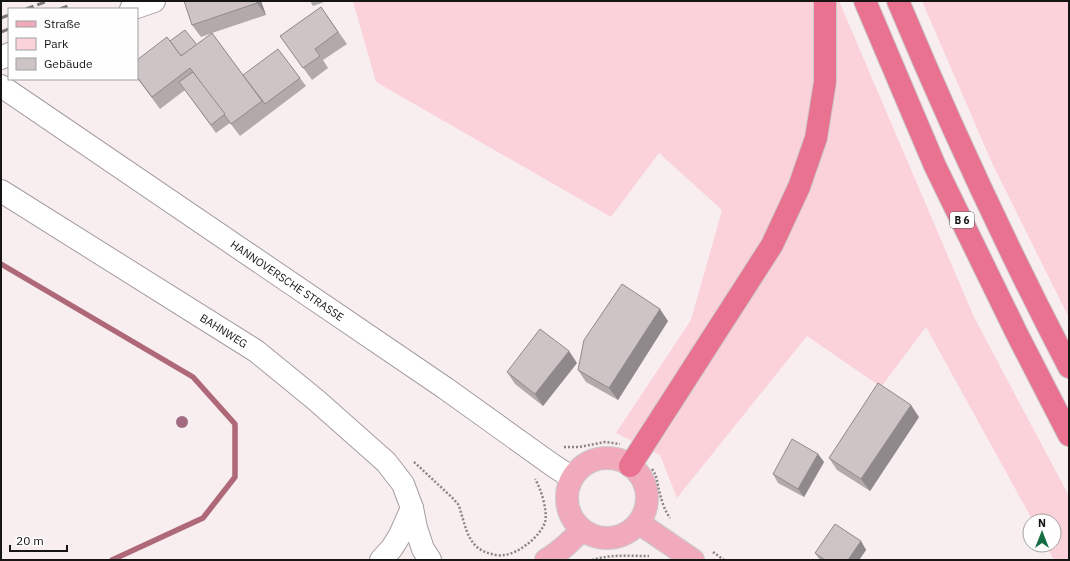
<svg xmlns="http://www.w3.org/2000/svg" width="1070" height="561" font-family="'IBM Plex Sans',sans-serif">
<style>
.green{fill:#fbd2da}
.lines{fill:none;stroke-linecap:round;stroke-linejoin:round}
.stream{stroke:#ae6877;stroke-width:5.5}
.minor-casing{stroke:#a59c9e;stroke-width:24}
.major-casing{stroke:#cccbcb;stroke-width:24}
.highway-casing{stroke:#cccbcb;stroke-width:24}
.path{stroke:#8b8485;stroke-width:2.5;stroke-dasharray:2 2;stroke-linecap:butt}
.minor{stroke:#fff;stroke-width:22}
.major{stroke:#f1aabc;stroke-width:22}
.highway{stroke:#e87290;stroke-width:22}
.rail{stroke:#7e7778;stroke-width:3;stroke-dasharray:8 4;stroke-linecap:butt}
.tree{fill:#a16b80}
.wall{fill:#b1a9aa}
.shaded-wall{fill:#90898b}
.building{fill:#cec4c6;stroke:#90898b}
.labels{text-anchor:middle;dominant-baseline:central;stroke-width:4;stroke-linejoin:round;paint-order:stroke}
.shield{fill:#fefefe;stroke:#5c5a5a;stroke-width:1}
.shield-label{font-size:10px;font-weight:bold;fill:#171414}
.street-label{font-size:11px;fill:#171414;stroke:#fefefe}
</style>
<rect width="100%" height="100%" fill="#f8eef0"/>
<g class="green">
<path d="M353 1H839L974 317 1069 496V560H1054L1046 545H1054V521H1033L926 327 881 387 807 336 677 498 660 455 616 433 691 320 722 210 659 153 611 217 376 82Z"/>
<path d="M922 1H1069V318L992 163Z"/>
</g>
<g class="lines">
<path class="stream" d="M1 264 193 377 235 424V477L203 518 112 560"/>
<defs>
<g id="minor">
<path d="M131 9 154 1"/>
<path d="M1 58 9 54"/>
<path id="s1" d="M1 86 445 388 551 464 572 478"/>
<path id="s2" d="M1 191 256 351 316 400 386 462 403 484 412 508 416 528 423 549 430 560"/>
<path d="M381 560 392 548 400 535 412 508"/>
</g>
<g id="major">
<circle cx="607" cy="498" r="40"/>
<path d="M639 523 693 560"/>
<path d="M546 560C560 552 571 541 582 530"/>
</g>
<g id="highway">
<path d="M865 1 935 166 1017 334 1069 435"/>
<path d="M898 1C950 125 1007 248 1069 367"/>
<path d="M630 466 772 245 799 187 816 138 825 82V1"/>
</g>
</defs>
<use href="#minor" class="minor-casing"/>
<use href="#major" class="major-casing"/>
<use href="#highway" class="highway-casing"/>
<g class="path">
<path d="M564 447H579L605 442 620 444"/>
<path d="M414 462C424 471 433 480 443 489 447 493 452 497 456 502 459 504 460 509 461 513 467 531 469 549 492 554 495 555 500 556 504 555 518 554 541 536 545 522 548 512 541 488 535 479"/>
<path d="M652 469C658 477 657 484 660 494 662 502 665 511 670 518"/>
<path d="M713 552 724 560"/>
<path d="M592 560C610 554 630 556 649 556"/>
</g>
<use href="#minor" class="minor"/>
<use href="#major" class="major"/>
<use href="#highway" class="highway"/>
<g class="rail">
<path d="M26 9 48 1"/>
<path d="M60 9 70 5"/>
<path d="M1 18 9 15"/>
<path d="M1 32 9 29"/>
</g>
</g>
<circle class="tree" cx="182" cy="422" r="6"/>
<g class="wall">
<path d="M261 1 266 15 212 33 243 75 300 78 306 86 240 136 230 123 216 133 185 90 160 109 137 78V60L170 41 197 45 212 33 201 37 192 25Z"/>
<path d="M310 1H327L313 6Z"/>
<path d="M321 7 347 44 323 60 328 68 312 80 280 36Z"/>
<path d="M668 321 618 400 586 382 578 370Z"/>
<path d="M577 363 543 406 515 384 507 372Z"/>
<path d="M919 417 870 491 837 470 829 458Z"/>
<path d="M818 454 824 462 804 497 778 483 773 474Z"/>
<path d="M861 541 866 550 859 560H820L815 553Z"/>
</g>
<g class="shaded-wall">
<path d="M256 1H261L266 15 257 3Z"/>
<path d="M660 309 668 321 618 400 609 388Z"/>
<path d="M569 351 577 363 543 406 535 394Z"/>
<path d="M911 405 919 417 870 491 861 479Z"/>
<path d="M818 454 824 462 804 497 798 489Z"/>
<path d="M861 541 866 550 859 560H848Z"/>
</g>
<g class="building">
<path d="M184 1H256L257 3 192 25Z"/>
<path d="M321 7 338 32 315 49 320 56 303 68 280 36Z"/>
<path d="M185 30 197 45 181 56 170 41Z"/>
<path d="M212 33 262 101 231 124 190 68 152 97 137 77V60L167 37 181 56Z"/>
<path d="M278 49 300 78 265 104 243 75Z"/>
<path d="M193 72 225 114 211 125 179 82Z"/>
<path d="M622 284 660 309 609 388 578 370 584 340Z"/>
<path d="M540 329 569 351 535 394 507 372Z"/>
<path d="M878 383 911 405 861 479 829 458Z"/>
<path d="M792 439 818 454 798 489 773 474Z"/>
<path d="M835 524 861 541 848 560H825L815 553Z"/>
</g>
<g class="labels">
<rect class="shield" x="950" y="212" width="24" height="16" rx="3"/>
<g class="shield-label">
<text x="962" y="220">B 6</text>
</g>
<g class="street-label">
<text stroke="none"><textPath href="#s1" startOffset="346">HANNOVERSCHE STRASSE</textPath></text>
<text stroke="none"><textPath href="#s2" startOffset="263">BAHNWEG</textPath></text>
</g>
</g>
<rect width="1070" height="561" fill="none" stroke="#171414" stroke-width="4"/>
<rect x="8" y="8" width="130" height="72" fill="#fefefe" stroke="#a2a0a0"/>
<rect x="16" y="21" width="20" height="6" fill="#f1aabc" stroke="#a2a0a0"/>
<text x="44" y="28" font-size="12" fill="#171414">Straße</text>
<rect x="16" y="38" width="20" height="12" fill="#fbd2da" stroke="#a2a0a0"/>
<text x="44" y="48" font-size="12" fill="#171414">Park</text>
<rect x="16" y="58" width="20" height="12" fill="#cec4c6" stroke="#a2a0a0"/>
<text x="44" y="68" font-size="12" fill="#171414">Gebäude</text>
<g transform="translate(1042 533)"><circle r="19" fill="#fefefe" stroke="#a2a0a0"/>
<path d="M0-3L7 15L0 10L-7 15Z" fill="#146e42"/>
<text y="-6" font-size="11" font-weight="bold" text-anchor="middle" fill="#171414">N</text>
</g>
<path d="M10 545v6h57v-6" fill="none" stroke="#171414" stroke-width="2"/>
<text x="16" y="545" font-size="12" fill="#171414" stroke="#fefefe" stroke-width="3" paint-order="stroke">20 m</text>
</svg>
